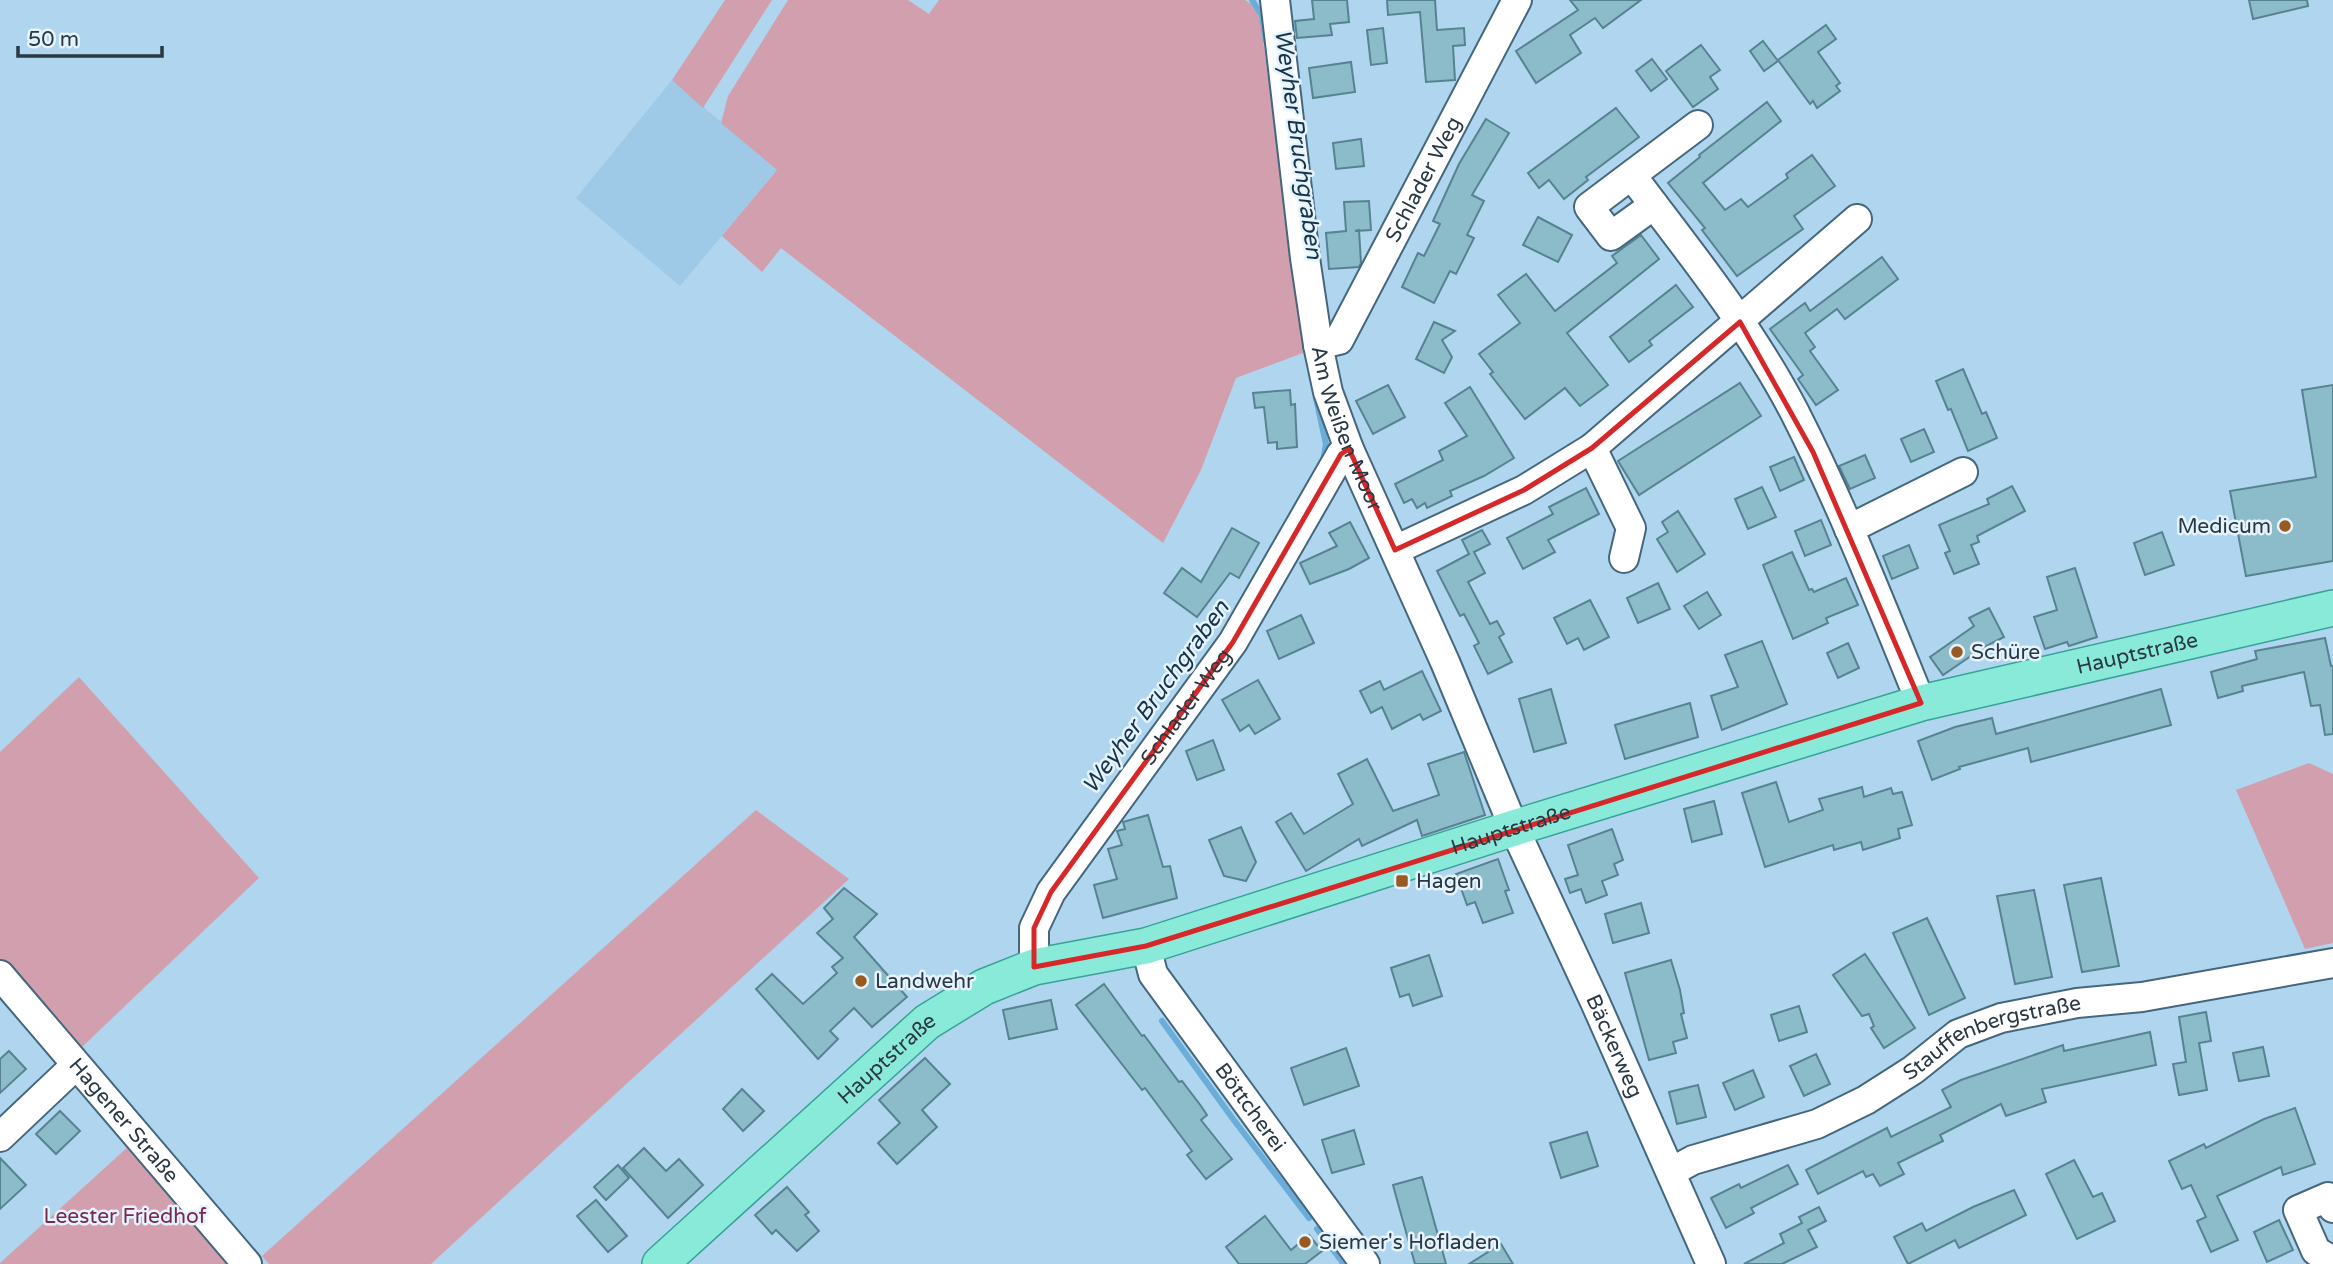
<svg xmlns="http://www.w3.org/2000/svg" width="2333" height="1264" font-family="'Varela Round',sans-serif">
<style>
.built{fill:#9ec9e7}
.green{fill:#d19fae}
.lines{fill:none;stroke-linecap:round;stroke-linejoin:round}
.stream{stroke:#6aadd8;stroke-width:6}
.building{fill:#8cbbc9;stroke:#568391;stroke-width:2}
.minor-casing{stroke:#45677d;stroke-width:32}
.major-casing{stroke:#35a395;stroke-width:38}
.minor{stroke:#fff;stroke-width:28}
.major{stroke:#8aeada;stroke-width:35}
.marked{fill:none;stroke:#d62828;stroke-width:5;stroke-linejoin:round}
.poi-dot{fill:#985a21;stroke:#e4f3fe;stroke-width:2.5}
.labels{text-anchor:middle;dominant-baseline:central;stroke-width:5;stroke-linejoin:round;paint-order:stroke}
.street-label{font-size:21px;fill:#293842;stroke:#e4f3fe}
.poi-label{font-size:21px;fill:#293842;stroke:#e4f3fe;text-anchor:start}
.park-label{font-size:21px;fill:#7d274a;stroke:#e4f3fe}
.water-label{font-size:23px;font-style:italic;fill:#163447;stroke:#e4f3fe}
</style>
<rect width="100%" height="100%" fill="#b0d6ef"/>
<path class="built" d="M672 80 777 170 680 286 576 198Z"/>
<g class="green">
<path d="M725 0H772L703 108 672 80Z"/>
<path d="M788 0H908L929 14 939 0H1245L1251 4 1260 18 1294 262 1303 353 1236 378 1201 470 1163 543 781 248 762 272 722 236 777 170 721 123 728 96Z"/>
<path d="M79 677 259 878 80 1049 0 959V752Z"/>
<path d="M2309 763 2333 774V943L2305 949 2236 790Z"/>
<path d="M756 810 849 879 431 1264H269L262 1256Z"/>
<path d="M129 1146 229 1264H0V1263Z"/>
</g>
<g class="lines">
<g class="stream">
<path d="M1252 0 1262 16 1266 41"/>
<path d="M1316 398 1326 444 1323 461"/>
<path d="M1162 1021 1233 1119 1309 1218"/>
<path d="M1317 1229 1340 1259"/>
<path d="M1342 1262 1344 1264"/>
</g>
</g>
<g class="building">
<path d="M1312 0H1347L1349 22 1330 24 1332 35 1297 38 1295 21 1314 19Z"/>
<path d="M1387 0H1435L1437 30 1464 28 1465 45 1453 46 1455 80 1426 82 1420 12 1388 15Z"/>
<path d="M1570 0H1641L1603 28 1595 18 1570 35 1581 53 1536 83 1516 51 1578 10Z"/>
<path d="M2249 0H2307L2308 6 2253 19Z"/>
<path d="M1826 25 1836 39 1818 52 1840 83 1836 86 1840 91 1817 108 1813 101 1810 104 1778 60Z"/>
<path d="M1383 28 1387 63 1371 65 1367 30Z"/>
<path d="M1763 41 1778 61 1764 71 1750 51Z"/>
<path d="M1701 45 1720 70 1710 77 1718 89 1693 107 1666 71Z"/>
<path d="M1652 59 1667 79 1651 91 1636 71Z"/>
<path d="M1351 62 1355 92 1313 98 1309 68Z"/>
<path d="M1767 102 1781 121 1703 183 1725 210 1741 199 1748 207 1788 178 1786 174 1812 155 1835 186 1794 216 1803 229 1737 276 1702 230 1705 228 1668 183 1700 157 1699 155Z"/>
<path d="M1616 108 1639 137 1586 177 1588 180 1564 199 1549 180 1539 188 1528 173Z"/>
<path d="M1486 119 1509 133 1472 195 1484 201 1467 235 1474 238 1456 274 1450 271 1434 303 1402 287 1418 253 1424 256 1440 224 1433 221 1459 164Z"/>
<path d="M1361 139 1364 166 1336 169 1333 143Z"/>
<path d="M1369 201 1371 230 1355 231 1359 230 1361 263 1359 267 1329 269 1326 233 1346 231 1344 202Z"/>
<path d="M1538 217 1572 235 1558 262 1523 245Z"/>
<path d="M1641 235 1659 259 1567 333 1608 385 1580 406 1565 388 1525 419 1490 374 1493 372 1479 354 1520 323 1498 295 1526 274 1555 311 1617 263 1612 256Z"/>
<path d="M1882 257 1898 279 1845 319 1837 309 1805 333 1815 347 1810 351 1838 390 1816 405 1798 379 1803 375 1770 329 1805 303 1810 311Z"/>
<path d="M1676 285 1693 307 1649 341 1652 345 1629 362 1610 337Z"/>
<path d="M1434 322 1455 331 1442 340 1452 357 1444 373 1416 359Z"/>
<path d="M1963 369 1982 414 1986 412 1997 438 1968 451 1951 409 1948 410 1936 381Z"/>
<path d="M1740 383 1761 416 1639 495 1618 461Z"/>
<path d="M1388 385 1405 417 1373 434 1356 401Z"/>
<path d="M2333 385V561L2246 576 2230 491 2316 477 2302 390Z"/>
<path d="M1470 387 1514 458 1484 476 1450 491 1452 496 1427 508 1425 503 1417 508 1412 499 1404 503 1395 484 1443 460 1439 451 1467 436 1445 403Z"/>
<path d="M1290 390 1291 405 1295 404 1297 447 1277 449V442L1268 443 1264 407 1255 408 1253 393Z"/>
<path d="M1924 429 1934 452 1911 462 1901 439Z"/>
<path d="M1865 455 1875 478 1850 489 1839 466Z"/>
<path d="M1794 457 1804 480 1780 491 1770 467Z"/>
<path d="M2012 486 2025 511 1977 536 1979 542 1971 545 1979 564 1954 574 1945 553 1950 551 1939 525 1989 504 1987 499Z"/>
<path d="M1762 487 1776 517 1748 529 1735 499Z"/>
<path d="M1586 488 1599 514 1548 540 1555 552 1523 569 1507 538 1553 514 1549 507Z"/>
<path d="M1678 511 1705 554 1677 572 1657 539 1668 532 1662 522Z"/>
<path d="M1821 520 1831 545 1805 556 1795 531Z"/>
<path d="M1350 522 1369 558 1349 569 1310 584 1300 563 1337 546 1329 533Z"/>
<path d="M1232 528 1259 543 1239 578 1230 573 1197 617 1164 593 1182 568 1201 582Z"/>
<path d="M1482 530 1490 544 1474 552 1485 573 1468 582 1490 624 1497 621 1504 634 1499 637 1512 662 1488 674 1474 646 1479 643 1464 614 1460 616 1437 571 1469 554 1462 540Z"/>
<path d="M2162 532 2174 565 2145 575 2134 543Z"/>
<path d="M1909 545 1918 568 1892 579 1883 556Z"/>
<path d="M1792 552 1809 590 1812 589 1814 592 1846 578 1858 605 1826 618 1828 623 1793 639 1763 565Z"/>
<path d="M2075 568 2097 637 2069 646 2067 642 2045 649 2034 617 2057 610 2047 577Z"/>
<path d="M1658 583 1670 609 1638 623 1627 598Z"/>
<path d="M1707 592 1721 615 1699 629 1684 606Z"/>
<path d="M1590 600 1609 637 1584 650 1578 638 1567 644 1554 618Z"/>
<path d="M1989 608 2004 637 1984 647 1943 675 1930 657 1974 626 1969 618Z"/>
<path d="M1301 615 1314 643 1279 659 1267 631Z"/>
<path d="M2325 638 2331 666H2333V734L2325 735 2320 705 2311 706 2304 672 2242 686 2243 691 2218 698 2211 672 2257 659 2255 651Z"/>
<path d="M1762 641 1787 704 1722 730 1711 696 1738 687 1725 655Z"/>
<path d="M1848 643 1859 668 1838 678 1827 653Z"/>
<path d="M1422 671 1441 711 1423 720 1420 714 1392 729 1382 707 1371 713 1360 691 1380 681 1384 690Z"/>
<path d="M1258 680 1280 719 1255 734 1249 725 1240 731 1222 700Z"/>
<path d="M1551 689 1566 743 1534 752 1519 699Z"/>
<path d="M2161 689 2171 725 2031 762 2028 748 1959 767 1960 769 1932 780 1918 741 1955 727 1992 718 1996 734Z"/>
<path d="M1690 703 1698 737 1625 759 1615 725Z"/>
<path d="M1213 740 1224 770 1197 780 1186 751Z"/>
<path d="M1464 752 1485 815 1422 836 1417 820 1362 846 1359 839 1306 871 1276 822 1291 813 1304 834 1353 804 1338 774 1367 759 1393 811 1439 795 1428 764Z"/>
<path d="M1776 782 1789 822 1823 810 1819 799 1862 787 1864 797 1891 788 1893 794 1902 792 1912 825 1898 829 1900 838 1863 850 1861 842 1834 850 1833 845 1765 867 1742 793Z"/>
<path d="M1714 801 1722 834 1692 842 1684 809Z"/>
<path d="M1148 815 1163 867 1170 866 1177 898 1103 918 1094 885 1117 879 1108 849 1122 845 1117 831 1125 829 1123 822Z"/>
<path d="M1241 827 1256 862 1246 881 1224 876 1209 840Z"/>
<path d="M1612 829 1623 860 1614 864 1618 875 1602 881 1607 895 1586 903 1581 889 1570 893 1565 879 1578 875 1568 845Z"/>
<path d="M1498 859 1509 890 1505 891 1513 913 1483 923 1475 902 1467 905 1456 874Z"/>
<path d="M2101 878 2119 966 2082 972 2064 885Z"/>
<path d="M844 888 877 914 854 937 907 997 872 1027 854 1008 830 1031 838 1039 818 1059 756 989 772 974 803 1004 837 973 832 967 843 958 817 933 833 919 824 908Z"/>
<path d="M2034 890 2052 977 2015 984 1997 896Z"/>
<path d="M1641 903 1649 933 1613 943 1605 914Z"/>
<path d="M1927 918 1965 998 1929 1015 1893 933Z"/>
<path d="M1865 954 1915 1028 1884 1048 1871 1028 1874 1026 1869 1014 1862 1016 1833 975Z"/>
<path d="M1429 955 1442 996 1413 1006 1409 994 1400 997 1391 968Z"/>
<path d="M1671 960 1680 990 1684 1013 1681 1014 1687 1038 1673 1042 1676 1053 1649 1060 1625 973Z"/>
<path d="M1104 984 1142 1036 1144 1035 1179 1082 1182 1081 1201 1106 1207 1115 1201 1120 1232 1159 1206 1179 1187 1155 1192 1151 1145 1088 1142 1090 1076 1005Z"/>
<path d="M1051 1000 1057 1029 1009 1039 1003 1010Z"/>
<path d="M1799 1006 1807 1032 1779 1041 1771 1015Z"/>
<path d="M2206 1012 2211 1041 2199 1043 2207 1090 2179 1095 2173 1064 2186 1062 2179 1017Z"/>
<path d="M2150 1032 2156 1065 2042 1089 2046 1102 2006 1116 2001 1104 1940 1135 1943 1141 1898 1163 1904 1174 1880 1186 1873 1174 1866 1177 1863 1171 1818 1194 1806 1170 1887 1128 1891 1137 1951 1107 1942 1090 1961 1080 2063 1045 2064 1051Z"/>
<path d="M2263 1047 2269 1076 2239 1081 2233 1053Z"/>
<path d="M1346 1048 1359 1086 1304 1105 1291 1068Z"/>
<path d="M9 1051 26 1069 0 1093V1059Z"/>
<path d="M1816 1054 1830 1084 1804 1096 1790 1066Z"/>
<path d="M925 1058 950 1084 922 1110 937 1127 897 1164 878 1143 900 1123 879 1100Z"/>
<path d="M1753 1070 1764 1097 1735 1110 1723 1083Z"/>
<path d="M1698 1085 1706 1117 1677 1124 1669 1092Z"/>
<path d="M742 1089 764 1111 743 1131 723 1109Z"/>
<path d="M2295 1108 2315 1164 2283 1175 2281 1167 2217 1196 2238 1240 2211 1252 2197 1221 2206 1217 2191 1185 2182 1189 2169 1161 2204 1144 2206 1148 2264 1119Z"/>
<path d="M60 1111 80 1131 56 1154 36 1134Z"/>
<path d="M1354 1130 1364 1164 1332 1173 1322 1140Z"/>
<path d="M1587 1132 1598 1166 1561 1178 1550 1143Z"/>
<path d="M644 1148 666 1171 679 1159 703 1185 668 1218 623 1168Z"/>
<path d="M0 1158 26 1185 0 1209Z"/>
<path d="M2074 1160 2093 1197 2102 1193 2115 1221 2077 1239 2046 1174Z"/>
<path d="M618 1165 629 1178 606 1200 594 1187Z"/>
<path d="M1788 1165 1798 1184 1751 1208 1754 1213 1726 1228 1711 1198 1739 1184 1741 1188Z"/>
<path d="M1422 1177 1434 1221 1446 1264H1415L1399 1207 1393 1185Z"/>
<path d="M787 1187 809 1212 805 1215 819 1231 797 1251 776 1230 772 1234 755 1215Z"/>
<path d="M2014 1190 2026 1215 1959 1248 1955 1240 1908 1264 1894 1237 1922 1223 1926 1231 1973 1207Z"/>
<path d="M596 1200 627 1236 608 1252 577 1216Z"/>
<path d="M1819 1207 1826 1221 1808 1230 1817 1247 1782 1264H1744L1784 1243 1780 1234 1802 1223 1799 1217Z"/>
<path d="M1265 1216 1291 1250 1309 1235 1322 1251 1305 1264H1239L1226 1247Z"/>
<path d="M2279 1220 2293 1250 2267 1262 2254 1232Z"/>
<path d="M1501 1244 1513 1264H1469Z"/>
</g>
<g class="lines">
<defs>
<g id="minor">
<path id="s1" d="M1275 0 1305 258 1318 345 1328 392 1349 449 1445 662 1514 828 1595 1002 1711 1264"/>
<path d="M1632 176C1689 251 1750 327 1794 411 1842 505 1881 605 1921 703"/>
<path d="M1654 205 1611 236 1589 207 1698 125"/>
<path id="s2" d="M1318 345 1339 340 1517 0"/>
<path d="M1592 448 1631 528 1624 558"/>
<path d="M1849 529 1963 472"/>
<path d="M1395 550 1524 490 1592 448 1857 219"/>
<path id="s3" d="M1146 946 1153 974 1365 1264"/>
<path id="s4" d="M1034 967V928L1051 892 1233 642 1341 454 1349 449"/>
<path id="s5" d="M0 975 247 1264"/>
<path d="M0 1137 76 1065"/>
<path id="s6" d="M1671 1172 1693 1160 1817 1124 1866 1100 1913 1070 1958 1034 2001 1018 2077 1003 2142 997 2333 963"/>
<path d="M2333 1208 2328 1197 2298 1210 2316 1251 2333 1261"/>
</g>
<g id="major">
<path id="s7" d="M660 1264 927 1022 984 987 1034 967 1146 946 1514 828 1921 703 2333 608"/>
</g>
</defs>
<use href="#minor" class="minor-casing"/>
<use href="#major" class="major-casing"/>
<use href="#minor" class="minor"/>
<use href="#major" class="major"/>
</g>
<path class="marked" d="M1740 322 1813 452 1921 703 1146 946 1034 967V928L1051 892 1233 642 1341 454 1349 449 1395 550 1524 490 1592 448Z"/>
<g class="poi-dot">
<circle cx="2285" cy="526" r="7"/>
<circle cx="1957" cy="652" r="7"/>
<rect x="1395" y="874" width="14" height="14" rx="3.5"/>
<circle cx="861" cy="981" r="7"/>
<circle cx="1305" cy="1242" r="7"/>
</g>
<g class="labels">
<g class="street-label">
<text stroke="none"><textPath href="#s2" startOffset="203">Schlader Weg</textPath></text>
<text stroke="none"><textPath href="#s1" startOffset="436">Am Weißen Moor</textPath></text>
<text stroke="none"><textPath href="#s7" startOffset="1629">Hauptstraße</textPath></text>
<text stroke="none"><textPath href="#s4" startOffset="308">Schlader Weg</textPath></text>
<text stroke="none"><textPath href="#s7" startOffset="978">Hauptstraße</textPath></text>
<text stroke="none"><textPath href="#s6" startOffset="352">Stauffenbergstraße</textPath></text>
<text stroke="none"><textPath href="#s1" startOffset="1110">Bäckerweg</textPath></text>
<text stroke="none"><textPath href="#s7" startOffset="306">Hauptstraße</textPath></text>
<text stroke="none"><textPath href="#s3" startOffset="194">Böttcherei</textPath></text>
<text stroke="none"><textPath href="#s5" startOffset="191">Hagener Straße</textPath></text>
</g>
<g class="poi-label">
<text x="2271" y="526" text-anchor="end">Medicum</text>
<text x="1971" y="652">Schüre</text>
<text x="1416" y="881">Hagen</text>
<text x="875" y="981">Landwehr</text>
<text x="1319" y="1242">Siemer's Hofladen</text>
</g>
<g class="park-label">
<text x="125" y="1216">Leester Friedhof</text>
</g>
<g class="water-label">
<text transform="translate(1298 144) rotate(82)">Weyher Bruchgraben</text>
<text transform="translate(1156 697) rotate(-54)">Weyher Bruchgraben</text>
</g>
</g>
<path d="M18 46v10h144v-10" fill="none" stroke="#293842" stroke-width="3.5"/>
<text x="28" y="46" font-size="21" fill="#293842" stroke="#e4f3fe" stroke-width="5" paint-order="stroke">50 m</text>
</svg>
